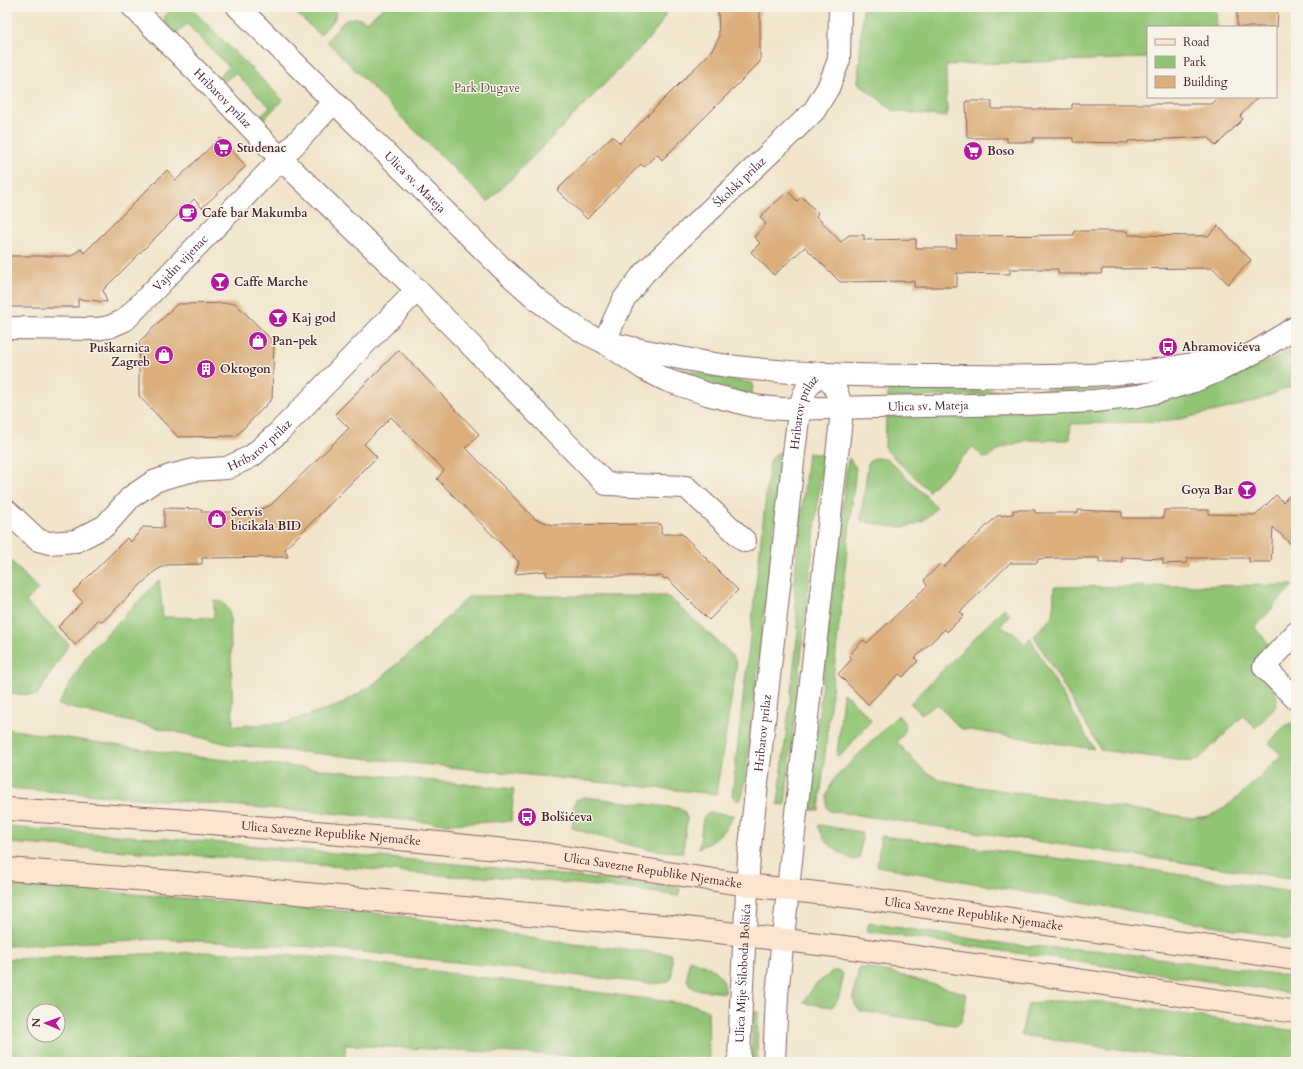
<svg xmlns="http://www.w3.org/2000/svg" width="1303" height="1069" font-family="Cardo,serif">
<style>
.green{fill:#91c475;stroke:#6e7250;fill-rule:evenodd}
.building{fill:#dbae7c}
.lines{fill:none;stroke-linecap:round;stroke-linejoin:round}
.minor-casing{stroke:#846463;stroke-width:24}
.tertiary-casing{stroke:#846463;stroke-width:24}
.secondary-casing{stroke:#846463;stroke-width:24}
.minor{stroke:#fff;stroke-width:22}
.tertiary{stroke:#fff;stroke-width:22}
.secondary{stroke:#fce5d0;stroke-width:22}
.labels{text-anchor:middle;dominant-baseline:central;stroke-width:3;stroke-linejoin:round;paint-order:stroke}
.park-label{font-size:12px;fill:#5f5141;stroke:#f7f3e8}
.street-label{font-size:12px;fill:#4a1f2b;stroke:#f7f3e8}
.poi-label{font-size:12px;font-weight:bold;fill:#4a1f2b;stroke:#f7f3e8;text-anchor:start}
</style>
<rect width="100%" height="100%" fill="#f7f3e8"/>
<filter id="ink" filterUnits="userSpaceOnUse"><feTurbulence type="fractalNoise" baseFrequency=".025" numOctaves="2"/><feDisplacementMap in="SourceGraphic" scale="8" xChannelSelector="R" yChannelSelector="G"/><feConvolveMatrix kernelMatrix="1 2 1 2 8 2 1 2 1" color-interpolation-filters="sRGB"/></filter>
<filter id="wash" filterUnits="userSpaceOnUse"><feTurbulence type="fractalNoise" baseFrequency=".012" numOctaves="4" result="noise"/><feDisplacementMap in="SourceGraphic" scale="16" xChannelSelector="R" yChannelSelector="G"/><feGaussianBlur stdDeviation="0.9" result="paint"/><feColorMatrix in="noise" values="0 0 0 0 0 0 0 0 0 0 0 0 0 0 0 0 0 1.4 0 .05"/><feComposite in="paint" operator="in"/></filter>
<g filter="url(#wash)">
<rect width="100%" height="100%" fill="#f1e5cb"/>
<g class="green">
<path d="M170 7H190L283 100 261 122 262 115 270 107 235 73 224 82H221L218 79 219 76 229 67 187 24 177 33H173L164 24 165 16 172 9Z"/>
<path d="M290 7H337L334 20 320 35Z"/>
<path d="M384 7H668L661 23 647 41 488 202 397 113 327 41C339 27 347 10 367 22Z"/>
<path d="M863 7H1216L1217 27H1148V58L946 65 947 117 894 111 858 83Z"/>
<path d="M1296 347V384L1259 400 1225 409 1180 419 1150 422 1071 424 1070 439 1068 440H1028L1004 447 987 458 983 457 973 447 929 491 887 451 885 447 886 417 1125 408C1187 399 1241 377 1296 347Z"/>
<path d="M628 351 676 368 726 379 753 383 752 395 679 376Z"/>
<path d="M1179 372 1132 390 888 398V390C963 390 1041 393 1116 384 1137 381 1158 376 1179 372Z"/>
<path d="M779 452 781 457V463L746 773 743 794 740 800H736L732 796 769 469C770 461 772 456 779 452Z"/>
<path d="M808 453 823 455 785 805 778 804 798 631 794 584Z"/>
<path d="M849 458 856 468 855 476 819 810H811L810 800 811 783 847 466Z"/>
<path d="M874 458H880L889 460 937 507C932 512 927 519 920 522 903 532 880 524 861 521L868 463Z"/>
<path d="M7 557 38 589 26 602 69 644 37 695 7 694Z"/>
<path d="M159 580 163 617 214 618V600C224 601 226 605 230 614L233 726 284 723 339 705 371 686 418 646 469 596H666L671 599 729 652 737 663 716 794 233 745 58 705 88 653Z"/>
<path d="M1293 585 1255 628 1269 644 1250 667C1261 677 1287 693 1273 710 1267 717 1261 722 1255 728L1243 716 1198 760 1192 762 1101 750 1034 636 1053 616 1054 587Z"/>
<path d="M1004 608 1010 614 1000 627 1016 634 1025 645 1030 638 1094 749 963 729 960 728 937 704 922 714 910 703Z"/>
<path d="M843 693 851 699 871 719 870 722 842 754 837 756Z"/>
<path d="M898 715 906 725C906 733 901 736 897 742 908 754 919 769 933 776 941 780 949 782 957 784L1193 818C1199 817 1205 817 1211 815 1232 807 1264 772 1281 755L1269 743C1276 735 1284 723 1296 722V879L830 811 827 808V795L833 780Z"/>
<path d="M7 729 188 756 514 789 511 821 445 824 331 813 7 788Z"/>
<path d="M584 797 678 808 684 811 687 818 683 852C645 852 608 839 572 828L574 805 576 800Z"/>
<path d="M712 813 734 815C723 833 718 839 699 848L703 818 708 814Z"/>
<path d="M820 825 861 832 862 839 859 859 854 860C837 852 825 845 818 826Z"/>
<path d="M7 827 236 844 489 867 680 888 679 896 637 890 515 878 450 876 233 858 7 843Z"/>
<path d="M881 836 1158 871 1296 893V940L877 866Z"/>
<path d="M7 884 396 915 573 944 672 954V977L668 982 655 984 317 947 159 939 7 946Z"/>
<path d="M869 923 1013 945 1107 951 1296 977V994L867 931Z"/>
<path d="M200 952 269 954 341 959 694 1005 708 1011 709 1062 345 1045V1062H7V959ZM34 1011H58V1035H34Z"/>
<path d="M689 960C706 963 727 974 725 993L694 989 689 984 687 979Z"/>
<path d="M859 968H869L889 972 967 994 962 1020 959 1024 954 1025 860 1011C848 1001 857 981 859 968Z"/>
<path d="M833 971H839L843 974C841 985 841 1000 832 1007L803 1003 815 985Z"/>
<path d="M1053 1001 1100 1002 1296 1031V1062H1207L1021 1035 1028 1004Z"/>
<path d="M753 1011 758 1012 757 1062H751Z"/>
</g>
<g id="blocks">
<g class="building">
<path d="M718 7H760V62L662 160 657 154 644 167 641 164 587 219 557 190 612 136 620 143 710 53 719 38Z"/>
<path d="M1248 7H1278L1277 27H1237V8Z"/>
<path d="M1218 97H1258L1240 116 1243 119 1216 146 1208 137 1128 141V143L1073 142V138H1033V142H1007V138H967L966 101H992V109H1072V104H1211Z"/>
<path d="M220 138 246 166 202 208 194 199 103 290 107 302 78 299V307H7V256H71L81 249 84 253 167 170 176 180Z"/>
<path d="M788 191 797 201 802 197 818 213 816 216 841 242 849 235H864V240L916 239V248H957L956 236 1074 235V231H1127L1128 235 1208 236 1218 226 1251 260 1228 284 1213 268 1102 269 1101 274H1058V269H1010V274L957 273V287H914V281L840 282 805 247 774 275 751 252 760 243 754 237 766 224 760 217Z"/>
<path d="M235 303 274 342 272 399 236 436 178 437 139 396V342L177 304Z"/>
<path d="M399 350 479 434 466 448 535 519 553 525 661 524V534H682L738 590 709 620 667 578 665 579 661 576H547L546 571 515 574 519 562 437 479 444 470 391 417 364 444 377 457 285 549 288 557 202 558V564L166 565 155 571 102 622 99 619 75 645 58 627 83 602 73 592 127 538 131 542 143 527 164 528V508L202 509 201 512H255L271 505 349 428 335 414Z"/>
<path d="M1296 489V549L1273 527 1271 562H1249V558H1187V563L1163 564V559L1122 557V562H1099V558H1057L1038 559 1037 563H1010L960 612 964 615 947 632 945 629 915 658 918 661 903 677 899 674 868 704 838 674 852 659 849 655 863 640 867 643 927 586 924 580 940 564 944 567 997 516 1013 514V510H1035V513H1078V510L1122 512V518H1163L1164 510H1209V514L1256 515 1276 495 1283 502Z"/>
</g>
</g>
</g>
<g filter="url(#ink)">
<use href="#blocks" fill-opacity="0" stroke="#846463" stroke-width="1"/>
<g class="lines">
<defs>
<g id="minor">
<path id="s1" d="M133 7 220 95 281 159 417 290 606 484 686 487 745 541"/>
<path id="s2" d="M7 328 96 329 109 327 125 320 281 159 334 102"/>
<path id="s3" d="M604 342 624 299 644 273 814 111 828 88 839 60 840 7"/>
<path id="s4" d="M7 511 38 540 49 543 76 541 105 526 131 497 153 482 170 476 194 470 227 468 252 456 279 432 417 290"/>
<path d="M1296 633 1264 667 1296 699"/>
</g>
<g id="tertiary">
<path id="s5" d="M238 7 503 269 539 301 561 317 585 333 604 342 646 370 666 380 707 394 754 406 781 409 1021 404 1095 401 1138 396 1161 391 1194 381 1220 370 1257 351 1296 327"/>
<path d="M613 344C652 352 690 361 728 366 805 376 883 376 959 376 1018 377 1077 377 1135 372 1165 370 1194 364 1223 358"/>
<path id="s6" d="M739 1062 741 1004 749 855 795 444C799 419 797 388 822 373"/>
<path d="M774 1062 777 995 796 813 841 420C841 401 838 386 822 373"/>
</g>
<g id="secondary">
<path id="s7" d="M7 809 175 820 410 840 544 854 747 885 861 898 1296 959"/>
<path d="M7 869 175 882 685 928 852 948 1002 969 1296 1012"/>
</g>
</defs>
<use href="#minor" class="minor-casing"/>
<use href="#tertiary" class="tertiary-casing"/>
<use href="#secondary" class="secondary-casing"/>
<use href="#minor" class="minor"/>
<use href="#tertiary" class="tertiary"/>
<use href="#secondary" class="secondary"/>
</g>
</g>
<defs>
<symbol id="supermarket-disc" viewBox="-11 -11 22 22"><circle r="9.5" fill="#b5179e" stroke="#f7f3e8"/><path d="M-6-5.5h2.5l.6 2H6L4.5 2H-2.5L-4.4-4H-6ZM-1.5 3.2a1.3 1.3 0 1 0 .1 0ZM3 3.2a1.3 1.3 0 1 0 .1 0Z" fill="#fff"/></symbol>
<symbol id="cafe-disc" viewBox="-11 -11 22 22"><circle r="9.5" fill="#b5179e" stroke="#f7f3e8"/><path d="M-5.5-4.5H6V0H3Q3 3.5 0 3.5H-2.5Q-5.5 3.5-5.5 0ZM3-3.2v2h1.7v-2ZM-6 4.5H4V6H-6Z" fill="#fff"/></symbol>
<symbol id="bar-disc" viewBox="-11 -11 22 22"><circle r="9.5" fill="#b5179e" stroke="#f7f3e8"/><path d="M-6-5H6L.8 .8V4.5H3.5V6h-7V4.5H-.8V.8Z" fill="#fff"/></symbol>
<symbol id="shop-disc" viewBox="-11 -11 22 22"><circle r="9.5" fill="#b5179e" stroke="#f7f3e8"/><path d="M-5-2.5h2.3a2.7 3.5 0 0 1 5.4 0H5L5.5 6h-11ZM-1.5-2.5h3a1.5 2.3 0 0 0-3 0Z" fill="#fff"/></symbol>
<symbol id="bus-disc" viewBox="-11 -11 22 22"><circle r="9.5" fill="#b5179e" stroke="#f7f3e8"/><path d="M-5-6H5V4H4V6H2V4H-2V6H-4V4H-5ZM-3.5-4V0h7V-4ZM-3.5 1.2v1.5H-2V1.2ZM2 1.2v1.5H3.5V1.2Z" fill="#fff"/></symbol>
<symbol id="building-disc" viewBox="-11 -11 22 22"><circle r="9.5" fill="#b5179e" stroke="#f7f3e8"/><path d="M-4-6H4V6H1V3H-1V6H-4ZM-2.5-4.3h1.7v1.8h-1.7ZM.8-4.3h1.7v1.8H.8ZM-2.5-1h1.7V.8h-1.7ZM.8-1h1.7V.8H.8Z" fill="#fff"/></symbol>
</defs>
<g fill-rule="evenodd">
<use href="#supermarket-disc" x="212" y="137" width="22" height="22"/>
<use href="#supermarket-disc" x="962" y="140" width="22" height="22"/>
<use href="#cafe-disc" x="177" y="202" width="22" height="22"/>
<use href="#bar-disc" x="209" y="271" width="22" height="22"/>
<use href="#bar-disc" x="267" y="307" width="22" height="22"/>
<use href="#shop-disc" x="247" y="330" width="22" height="22"/>
<use href="#bus-disc" x="1157" y="336" width="22" height="22"/>
<use href="#shop-disc" x="153" y="344" width="22" height="22"/>
<use href="#building-disc" x="195" y="358" width="22" height="22"/>
<use href="#bar-disc" x="1236" y="479" width="22" height="22"/>
<use href="#shop-disc" x="206" y="508" width="22" height="22"/>
<use href="#bus-disc" x="516" y="806" width="22" height="22"/>
</g>
<g class="labels">
<g class="park-label">
<text x="487" y="88">Park Dugave</text>
</g>
<g class="street-label">
<text stroke="none"><textPath href="#s1" startOffset="128">Hribarov prilaz</textPath></text>
<text stroke="none"><textPath href="#s5" startOffset="249">Ulica sv. Mateja</textPath></text>
<text stroke="none"><textPath href="#s3" startOffset="212">Školski prilaz</textPath></text>
<text stroke="none"><textPath href="#s2" startOffset="199">Vajdin vijenac</textPath></text>
<text stroke="none"><textPath href="#s5" startOffset="837">Ulica sv. Mateja</textPath></text>
<text stroke="none"><textPath href="#s6" startOffset="654">Hribarov prilaz</textPath></text>
<text stroke="none"><textPath href="#s4" startOffset="295">Hribarov prilaz</textPath></text>
<text stroke="none"><textPath href="#s6" startOffset="330">Hribarov prilaz</textPath></text>
<text stroke="none"><textPath href="#s7" startOffset="325">Ulica Savezne Republike Njemačke</textPath></text>
<text stroke="none"><textPath href="#s7" startOffset="649">Ulica Savezne Republike Njemačke</textPath></text>
<text stroke="none"><textPath href="#s7" startOffset="973">Ulica Savezne Republike Njemačke</textPath></text>
<text stroke="none"><textPath href="#s6" startOffset="89">Ulica Mije Šiloboda Bolšića</textPath></text>
</g>
<g class="poi-label">
<text x="237" y="148">Studenac</text>
<text x="987" y="151">Boso</text>
<text x="202" y="213">Cafe bar Makumba</text>
<text x="234" y="282">Caffe Marche</text>
<text x="292" y="318">Kaj god</text>
<text x="272" y="341">Pan-pek</text>
<text x="1182" y="347">Abramovićeva</text>
<text x="150" y="348" text-anchor="end">Puškarnica<tspan x="150" dy="14">Zagreb</tspan></text>
<text x="220" y="369">Oktogon</text>
<text x="1233" y="490" text-anchor="end">Goya Bar</text>
<text x="231" y="512">Servis<tspan x="231" dy="14">bicikala BID</tspan></text>
<text x="541" y="817">Bolšićeva</text>
</g>
</g>
<rect width="1303" height="1069" fill="none" stroke="#f7f3e8" stroke-width="24"/>
<rect x="1147" y="26" width="130" height="72" fill="#f7f3e8" stroke="#b29e9c"/>
<rect x="1155" y="39" width="20" height="6" fill="#fce5d0" stroke="#b29e9c"/>
<text x="1183" y="46" font-size="12" fill="#4a1f2b">Road</text>
<rect x="1155" y="56" width="20" height="12" fill="#91c475" stroke="#b29e9c"/>
<text x="1183" y="66" font-size="12" fill="#4a1f2b">Park</text>
<rect x="1155" y="76" width="20" height="12" fill="#dbae7c" stroke="#b29e9c"/>
<text x="1183" y="86" font-size="12" fill="#4a1f2b">Building</text>
<g transform="translate(46 1023) rotate(272)"><circle r="19" fill="#f7f3e8" stroke="#b29e9c"/>
<path d="M0-3L7 15L0 10L-7 15Z" fill="#b5179e"/>
<text y="-6" font-size="11" font-weight="bold" text-anchor="middle" fill="#4a1f2b">N</text>
</g>
</svg>
